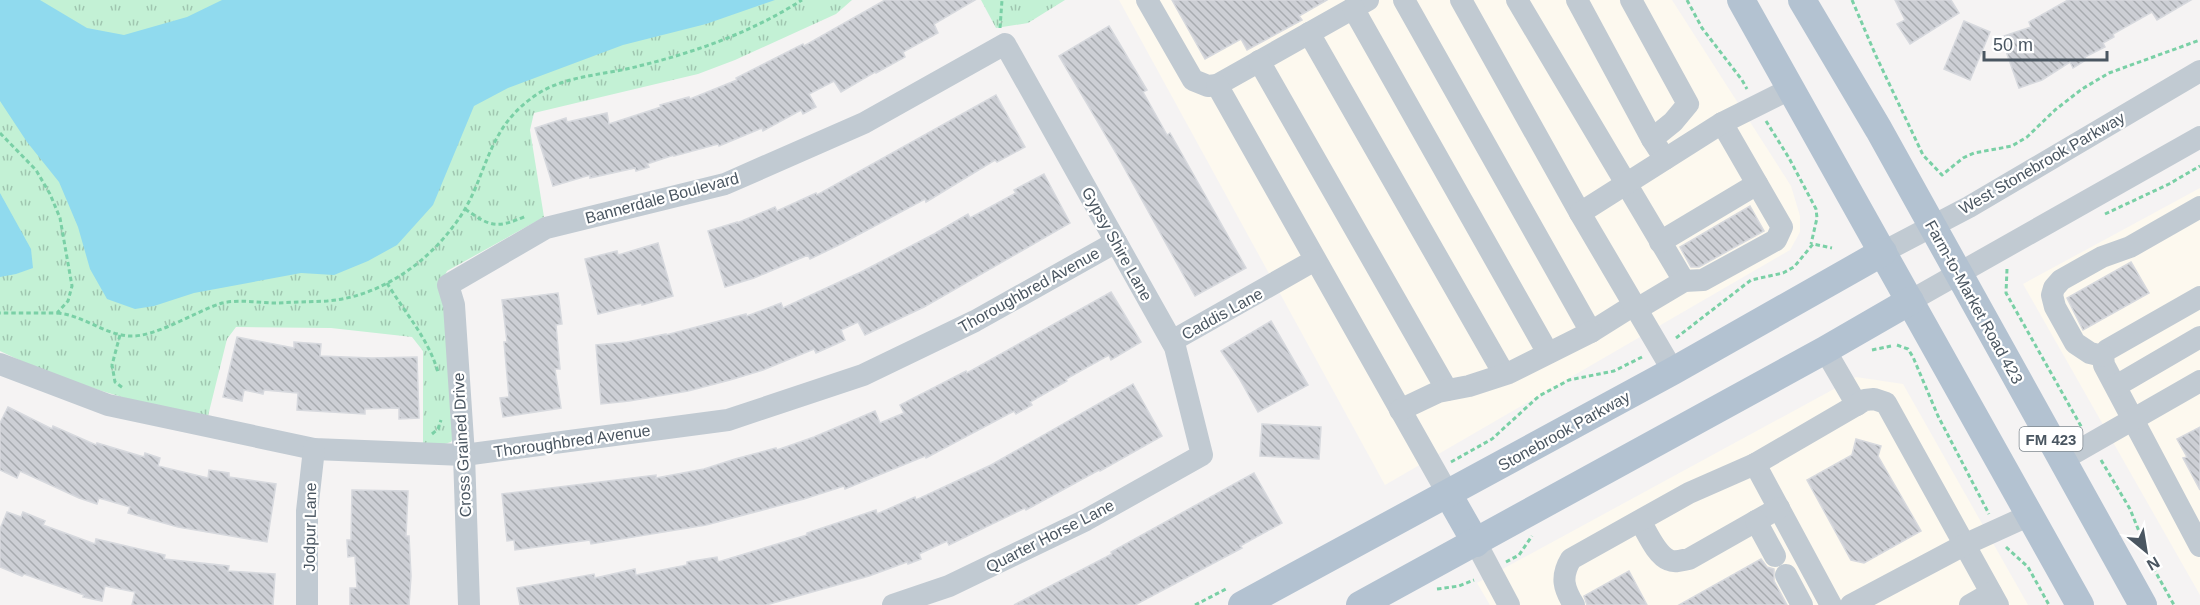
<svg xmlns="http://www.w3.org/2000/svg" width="2200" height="605" font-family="Helvetica,sans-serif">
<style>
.commercial{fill:#fdf9ef}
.grass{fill:url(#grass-tufts)}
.water{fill:#90daee}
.building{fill:url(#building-back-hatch);stroke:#d7d9de;stroke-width:1.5}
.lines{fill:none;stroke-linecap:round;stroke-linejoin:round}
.path{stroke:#7ad0a6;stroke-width:3;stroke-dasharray:4.5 3;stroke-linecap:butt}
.minor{stroke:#c1cad2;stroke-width:22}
.major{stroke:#b3c2d1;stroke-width:28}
.labels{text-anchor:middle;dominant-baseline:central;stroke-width:4.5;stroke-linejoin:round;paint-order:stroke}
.shield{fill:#fff;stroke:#808990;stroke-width:1.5}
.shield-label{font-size:15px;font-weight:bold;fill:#4a5661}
.street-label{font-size:16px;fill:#4a5661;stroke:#fff}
</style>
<defs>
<pattern id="grass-tufts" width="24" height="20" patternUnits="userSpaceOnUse" patternTransform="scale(1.5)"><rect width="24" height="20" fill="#c3f1d5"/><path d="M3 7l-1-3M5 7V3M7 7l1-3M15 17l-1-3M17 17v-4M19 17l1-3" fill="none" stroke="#a0c6b0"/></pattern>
<pattern id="building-back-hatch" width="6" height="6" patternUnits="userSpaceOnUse" patternTransform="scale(1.5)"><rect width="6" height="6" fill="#cdcfd5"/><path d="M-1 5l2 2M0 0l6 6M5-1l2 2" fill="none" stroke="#a8abb0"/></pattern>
</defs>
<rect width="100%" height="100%" fill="#f5f3f3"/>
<g class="commercial">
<path d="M1119 0H1672L1791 186 1800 216V232L1790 250 1385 485Z"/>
<path d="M2200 188V595L2023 284Z"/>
<path d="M1856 377 1903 384 2028 605H1490L1477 583Z"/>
</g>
<g class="grass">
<path d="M0 0H852L836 14 735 60 698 74 534 113 530 130 544 217 447 271 442 281 454 436 451 442 438 446 423 445V351L412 337 331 328 236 327 227 339 207 420C136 402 65 383 0 351Z"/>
<path d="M981 0H1065L1028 23 996 28Z"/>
</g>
<g class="water">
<path d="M0 0H40L87 28 124 35 187 17 222 0H775L706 24 623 45 508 88 474 106 433 205 397 245 368 261 334 275 301 273 194 293 154 306 135 309 107 299 90 269 78 227 59 182 27 142 0 101Z"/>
<path d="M0 193 31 249 33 268 16 274 0 277Z"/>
</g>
<g class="building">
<path d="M885 0H975L934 24 938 33 903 52 905 57 876 73 875 72 841 92 834 81 809 94 816 107 803 114 801 110 763 131 762 128 719 146 718 144 674 156V155L647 164 649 167 636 171 635 168 590 178V175L553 186 535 128 566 118 567 122 607 113 609 124 661 107 660 105 689 97 690 99 737 80 736 78 803 44 804 46Z"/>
<path d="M1172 0H1327L1299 16 1302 20 1247 50 1241 39 1205 59Z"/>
<path d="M1895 0H1951L1959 13 1910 44 1897 24 1905 20Z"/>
<path d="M2068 0H2191L2157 20 2152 12 2113 34 2114 37 2103 43 2105 47 2085 57 2086 60 2073 68 2070 62 2042 80 2019 88 2001 37 2031 27 2029 22Z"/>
<path d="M1964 21 1990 32 1970 80 1944 69Z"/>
<path d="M1109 26 1147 90 1143 92 1167 135 1170 133 1246 268 1195 296 1116 153 1059 56Z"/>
<path d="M996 95 1025 147 997 162 995 160 926 202 925 199 841 244 810 259 808 255 754 278 725 287 708 231 737 222V223L775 207 777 211 816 193 817 195Z"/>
<path d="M1044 174 1070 223 924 307 865 335 858 322 841 330 845 340 816 353 814 349 763 370 730 380 688 391 629 401 601 404 596 345 627 342 666 334V335L746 314 747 316 781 303 783 308 861 272 934 234 968 214 970 218 1016 193 1014 190Z"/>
<path d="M1750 206 1764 231 1699 267H1691L1680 247Z"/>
<path d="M658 243 673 296 642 305V303L598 314 585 259 617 251 618 255Z"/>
<path d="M2131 262 2149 293 2083 330 2067 298Z"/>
<path d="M1111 292 1141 342 1111 360 1109 355 1066 379 1067 381 1030 402 1032 405 1016 414 1014 411 926 458 925 456 845 489 844 486 804 499 706 525 591 544 590 540 515 550 514 540 507 541 502 494 656 475V478L704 469 735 459 776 448 777 450 814 437 875 411 880 423 904 413 900 405 966 371 967 373Z"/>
<path d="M558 293 562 324 556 325 560 369H555L561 408 503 417 500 398 509 397 504 342H507L502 300Z"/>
<path d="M1271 321 1308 385 1258 412 1239 378 1221 351Z"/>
<path d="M237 337 294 348V342L321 344 320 356 372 358 417 357 419 418 399 419V408L365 409V414L297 410 298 393 264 390 263 394 244 390 242 401 223 397Z"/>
<path d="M1133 384 1162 436 1100 471 1099 470 1026 510 1025 508 949 545 947 541 919 554 921 559 908 564 907 562 869 576 766 605H520L517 588 594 574 595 578 635 569 636 575 687 565V562L717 557 718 562 807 535V533L876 510 877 514 915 497 916 500 991 465Z"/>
<path d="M8 407 52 429 53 426 96 445 97 443 144 457 145 453 160 458 158 466 208 478 209 470 229 473V477L276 484 267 542 178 527 128 513 130 507 99 498 97 504 79 498 20 471 17 478 0 470V423Z"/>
<path d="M1262 424 1321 427 1319 459 1260 456Z"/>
<path d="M2200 427V490L2183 458 2187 457 2177 439Z"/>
<path d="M1856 439 1881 446 1878 456 1921 531 1864 563 1851 560 1807 480 1852 455Z"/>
<path d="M1254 473 1282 523 1240 546 1242 548 1135 605H1014L1112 554 1111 552Z"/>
<path d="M352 490 408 491 406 536H409L411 576 409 605H350V588H357L355 556 348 557 347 540H351Z"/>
<path d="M7 512 21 517 23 512 45 521 43 525 95 544 96 539 165 555 164 559 229 566 228 571 275 574 273 605H132L135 592 105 586 102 601 83 597 84 595 24 574 22 576 0 567V529Z"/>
<path d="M1761 559 1767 567 1774 569V581L1787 605H1679Z"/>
<path d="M1629 571 1647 605H1587L1584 596Z"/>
</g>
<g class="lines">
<g class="path">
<path d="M1687 0 1702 28 1742 80 1747 89"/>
<path d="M1852 0 1876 56 1923 155 1942 175 1963 158 1974 153 2012 146 2027 137 2055 110 2082 89 2109 73 2200 40"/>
<path d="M1000 28 1002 0"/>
<path d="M1766 121 1789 158 1816 209 1817 218 1811 244"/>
<path d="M0 133 36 170 50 194 60 218 72 286 68 301 57 313H0"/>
<path d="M465 209C491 227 496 229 526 216"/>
<path d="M2105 214 2169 184 2200 166"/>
<path d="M2007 269 2006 293 2082 428"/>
<path d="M387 283C405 313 428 338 438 372"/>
<path d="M57 313C83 315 103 334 129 336 155 338 196 311 222 303 240 299 259 303 277 303 293 302 310 302 327 301 377 297 422 267 452 228 490 181 481 130 539 93 568 75 606 75 639 66 696 52 752 32 802 0"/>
<path d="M120 335 112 365 115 382 123 388"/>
<path d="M1676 338 1751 280 1783 273 1794 267 1813 244 1832 248"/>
<path d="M1897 345 1908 349 1913 357 1938 416 1989 514"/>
<path d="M1872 350 1891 346"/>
<path d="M432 434 438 429 441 420"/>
<path d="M2101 460 2130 509 2155 571 2174 605"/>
<path d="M1451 462 1492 439 1539 396 1569 380 1614 371 1642 357"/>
<path d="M2006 547 2028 567 2049 605"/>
<path d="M1506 562 1519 555 1532 536"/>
<path d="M1437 589 1459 586 1474 580"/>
<path d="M1195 605 1226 589"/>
</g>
<g class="minor">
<path d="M1147 0 1193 80 1208 86 1217 85 1368 0"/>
<path d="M1404 0 1591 332 1634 305"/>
<path d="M1461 0 1580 213"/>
<path d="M1517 0 1684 281"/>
<path d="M1577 0 1652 139"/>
<path d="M1631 0 1688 104 1673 122 1652 139 1665 159"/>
<path d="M1353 8 1548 353"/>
<path d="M1309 33 1504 374"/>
<path d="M1259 61 1447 390"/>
<path d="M1217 85 1448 494"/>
<path d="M1660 242 1757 184"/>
<path d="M1883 252 1969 207 2200 71"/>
<path d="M2200 297 2107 350 2103 356 2104 365 2200 546"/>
<path d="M1910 301 2200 137"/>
<path d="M1637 309 1684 281 1703 280 1776 240 1782 227 1722 123"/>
<path d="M1172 341 1315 260"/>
<path d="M1825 350 1857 405"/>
<path d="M2103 356 2090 353 2075 343 2055 307 2052 295 2054 288 2061 280 2102 257 2130 247 2200 207"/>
<path d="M0 364 108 405 314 449 464 455 728 420 863 375 975 321 1116 242"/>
<path d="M1673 371 1580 213 1722 123 1792 88"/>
<path d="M2116 386 2200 337"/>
<path d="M1400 410 1438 392 1469 386 1509 373 1591 332"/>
<path d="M2062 460 2200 381"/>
<path d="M1755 464 1831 605"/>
<path d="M1640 521C1647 532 1656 555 1669 560 1675 563 1683 560 1689 559L1779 508"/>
<path d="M1756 521 1775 556"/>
<path d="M1476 543 1509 605"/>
<path d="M1786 575 1802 605"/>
<path d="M307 605V511L314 449"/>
<path d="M469 605 464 455 454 305 448 285 546 228 725 184 864 123 1005 44 1175 347 1202 455 1086 520 949 586 893 605"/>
<path d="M1574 605C1564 589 1560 577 1571 559L1689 493 1755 464 1865 400 1874 399 1886 403 1998 605"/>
<path d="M1851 605 1964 545 2030 515"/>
<path d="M1970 605 1991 593"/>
</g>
<g class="major">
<path d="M1741 0 2080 605"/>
<path d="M1802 0 1879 130 2143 605"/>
<path d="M1448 494 1476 543"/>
<path d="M1242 605 1673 371 1883 252"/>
<path d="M1360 605 1825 350 1910 301"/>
</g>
</g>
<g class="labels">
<rect class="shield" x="2019.5" y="427" width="63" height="24" rx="4.5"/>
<g class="shield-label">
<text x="2051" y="439">FM 423</text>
</g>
<g class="street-label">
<text transform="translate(2042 163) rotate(-30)">West Stonebrook Parkway</text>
<text transform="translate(662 198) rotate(-15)">Bannerdale Boulevard</text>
<text transform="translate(1117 244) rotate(61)">Gypsy Shire Lane</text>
<text transform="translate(1029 290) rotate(-29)">Thoroughbred Avenue</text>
<text transform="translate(1974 302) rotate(61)">Farm-to-Market Road 423</text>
<text transform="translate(1222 314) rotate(-29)">Caddis Lane</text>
<text transform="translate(1564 431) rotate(-29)">Stonebrook Parkway</text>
<text transform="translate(572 441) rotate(-8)">Thoroughbred Avenue</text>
<text transform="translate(462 445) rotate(-93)">Cross Grained Drive</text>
<text transform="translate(310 527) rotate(-89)">Jodpur Lane</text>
<text transform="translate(1050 536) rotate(-27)">Quarter Horse Lane</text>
</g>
</g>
<g transform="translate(2146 551) rotate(150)" stroke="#ffffff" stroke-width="4.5" paint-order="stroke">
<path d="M0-4.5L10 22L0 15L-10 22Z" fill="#4a5661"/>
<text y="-9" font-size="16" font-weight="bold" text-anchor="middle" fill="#4a5661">N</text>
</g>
<path d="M1984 51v9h123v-9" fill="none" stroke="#4a5661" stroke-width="3"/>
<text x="1993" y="51" font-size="18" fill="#4a5661" stroke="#ffffff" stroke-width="4.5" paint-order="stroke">50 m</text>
</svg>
